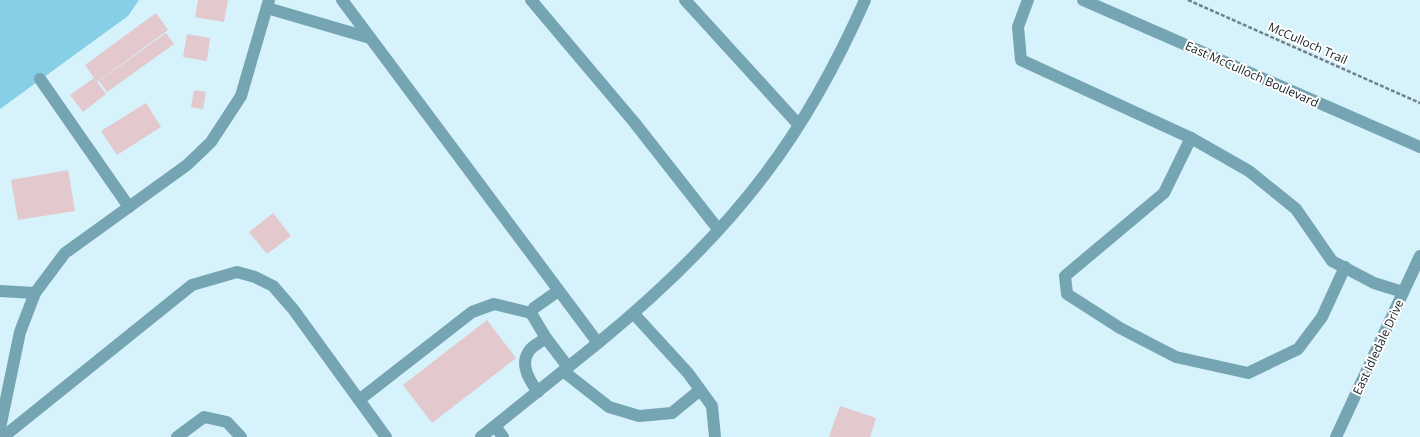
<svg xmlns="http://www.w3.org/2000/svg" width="1420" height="437" font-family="'Open Sans',sans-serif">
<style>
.green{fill:#86cfe6}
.building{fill:#e3c8cd}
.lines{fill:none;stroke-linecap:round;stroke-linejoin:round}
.path{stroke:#6f8187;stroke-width:2.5;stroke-dasharray:4 2;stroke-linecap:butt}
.minor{stroke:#75a4b3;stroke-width:12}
.labels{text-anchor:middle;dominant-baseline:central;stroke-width:4;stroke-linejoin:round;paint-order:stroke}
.street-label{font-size:12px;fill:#131d20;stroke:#fff}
</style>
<rect width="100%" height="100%" fill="#d6f2fb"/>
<path class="green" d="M0 0H139L128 16 0 109Z"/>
<g class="building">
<path d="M198 0H228L224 22 195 17Z"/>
<path d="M156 13 168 30 97 82 85 65Z"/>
<path d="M166 33 174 44 107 92 99 81Z"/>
<path d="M187 34 210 38 207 61 183 57Z"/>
<path d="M94 78 106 94 83 112 70 95Z"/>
<path d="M194 90 206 92 203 109 191 107Z"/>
<path d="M146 103 161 127 117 155 101 131Z"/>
<path d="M68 170 75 211 18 220 11 180Z"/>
<path d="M273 213 291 236 267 254 249 232Z"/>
<path d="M487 320 516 358 432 423 403 385Z"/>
<path d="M840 406 876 418 870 437H829Z"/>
</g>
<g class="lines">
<path class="path" d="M1188 0 1420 103"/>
<g class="minor">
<path d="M342 0 598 343C659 293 718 237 766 173 806 120 838 61 865 0"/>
<path d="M531 0 634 122 718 229"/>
<path d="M685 0 798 124"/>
<path d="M1028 0 1018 27 1021 60 1191 138 1249 171 1296 209 1332 261 1374 283 1403 292"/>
<path d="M1083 0 1420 147"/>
<path d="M267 8 370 38"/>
<path d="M40 79 129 207"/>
<path d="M1191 138 1164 193 1065 276 1067 294 1120 328 1176 357 1248 373 1298 349 1322 317 1345 267"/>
<path d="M0 291 35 293"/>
<path d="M558 291 534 308 531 313 546 338 568 367"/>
<path d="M634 314 688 373 712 406 715 437"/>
<path d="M563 371 609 407 639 416 672 413 700 390"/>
<path d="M538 392C530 381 519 365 529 351 532 346 541 342 546 338"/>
<path d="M359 400 472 312 494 304 531 313"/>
<path d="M495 426 503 437"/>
<path d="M0 428 20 332 35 293 65 253 187 165 211 142 241 96 269 0"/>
<path d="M3 437 192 285 237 272 255 277 273 286 293 309 386 437"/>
<path d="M177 437 204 417 227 422 241 437"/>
<path d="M481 437 598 343"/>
<path d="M1336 437 1420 256"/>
</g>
</g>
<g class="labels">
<g class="street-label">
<text transform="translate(1308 43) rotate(24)">McCulloch Trail</text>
<text transform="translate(1252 74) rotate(24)">East McCulloch Boulevard</text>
<text transform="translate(1378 347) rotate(-65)">East Idledale Drive</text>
</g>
</g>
</svg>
